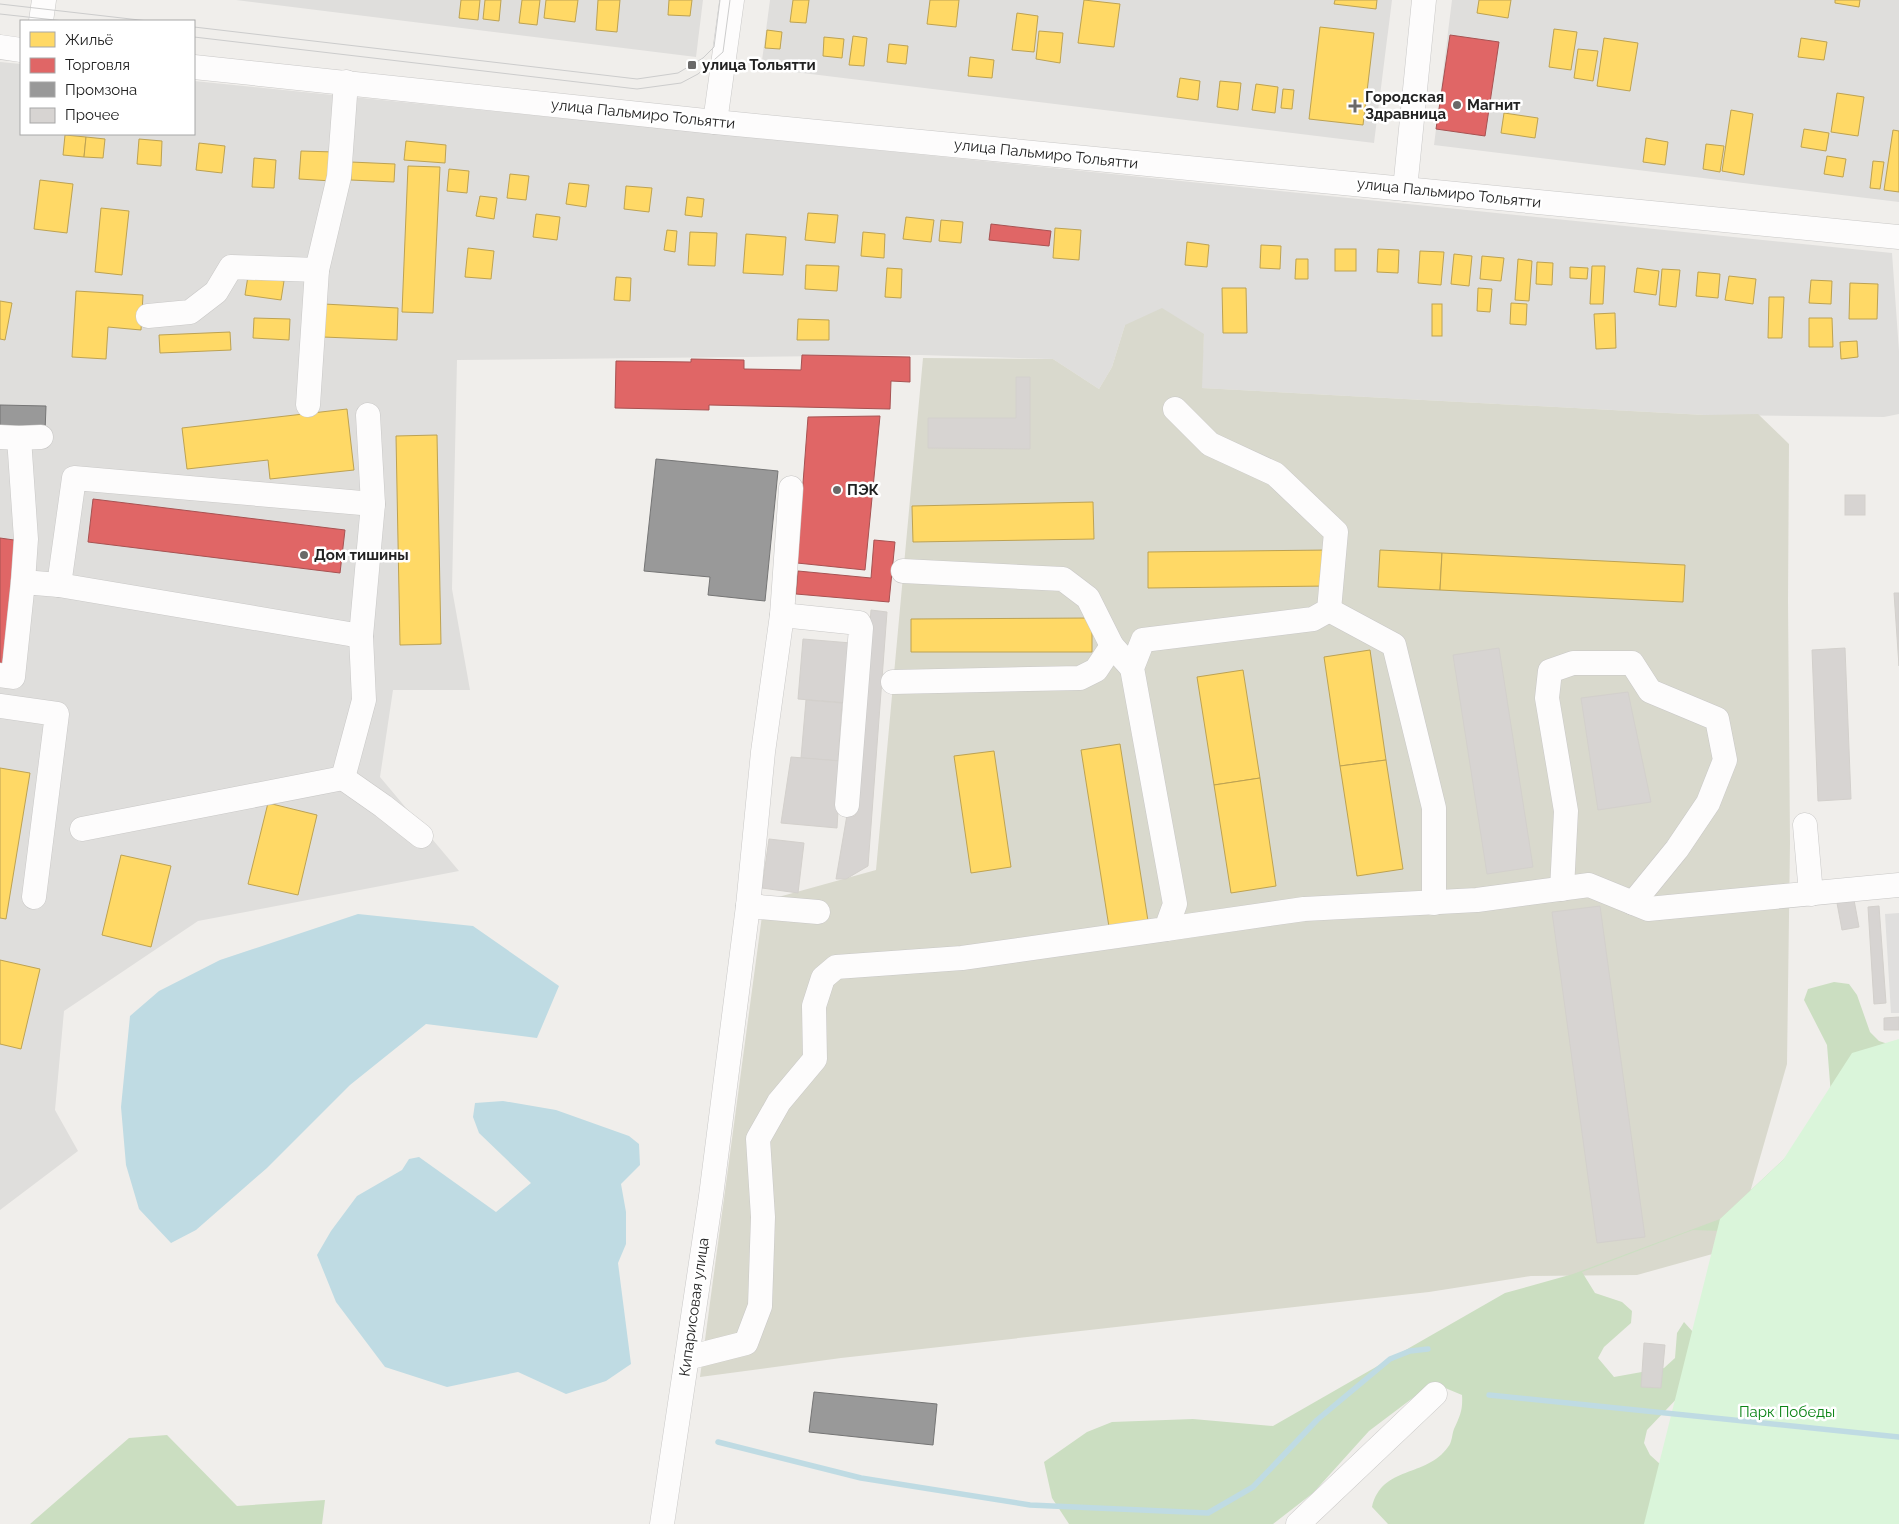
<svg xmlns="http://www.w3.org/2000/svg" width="1899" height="1524" font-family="Raleway,sans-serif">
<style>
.residential{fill:#dfdedc}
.construction{fill:#d9d9cd}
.forest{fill:#cbdec1}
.park{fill:#daf5da}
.parking{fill:#e0dfde}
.water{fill:#bfdbe3}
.homes{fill:#ffd966;stroke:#bda252}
.shops{fill:#e06666;stroke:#a75252}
.industry{fill:#999;stroke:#757575}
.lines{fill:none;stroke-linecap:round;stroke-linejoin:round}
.stream{stroke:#bfdbe3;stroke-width:5.5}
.building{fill:#d7d4d2;stroke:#d3d0cc}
.minor-casing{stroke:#c9c8c7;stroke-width:25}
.minor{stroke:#fdfcfc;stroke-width:24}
.tram{stroke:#ccc;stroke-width:1}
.poi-dot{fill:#6a6968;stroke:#fff;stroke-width:2}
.labels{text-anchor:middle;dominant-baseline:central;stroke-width:5;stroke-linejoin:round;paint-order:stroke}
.poi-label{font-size:15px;font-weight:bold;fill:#222;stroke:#fff;text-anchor:start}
.street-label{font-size:15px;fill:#222;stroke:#fff}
.park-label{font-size:15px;fill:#0c8416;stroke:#fff}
</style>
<rect width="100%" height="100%" fill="#f0eeeb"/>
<g class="residential">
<path d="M236 0H703L696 57Z"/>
<path d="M770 0H1392L1374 143 761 68Z"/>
<path d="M1452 0H1899V202L1434 145Z"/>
<path d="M0 62 21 64V134H194V81L1892 253 1899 351V414L1884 417 1705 415 1201 388 1204 334 1125 325 1112 367 1099 389 1053 359 920 355 457 360 452 589 470 690H393L380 777 459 871 198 921 64 1011 55 1110 78 1151 0 1210Z"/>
</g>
<path class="construction" d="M1162 308 1204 334 1202 388 1705 415 1758 414 1789 444 1788 601 1790 843 1787 1064 1734 1248 1637 1275 1531 1276 1429 1292 841 1358 700 1377 764 901 876 870 923 358 1053 359 1099 389 1112 367 1125 325Z"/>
<g class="forest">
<path d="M1834 982 1849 984 1857 995 1870 1032 1879 1041 1891 1045 1750 1232 1693 1230 1582 1272 1595 1293 1622 1302 1632 1311 1631 1323 1604 1347 1598 1358 1614 1377 1664 1368 1675 1358 1677 1333 1684 1322 1693 1332 1683 1392 1647 1430 1644 1443 1650 1455 1660 1464 1899 1524H1388L1372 1507C1382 1465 1426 1478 1448 1447 1452 1443 1452 1434 1454 1429 1460 1416 1463 1410 1462 1395L1438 1385 1414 1397 1369 1431 1313 1493 1273 1524H1069L1052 1498 1044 1462 1087 1432 1112 1422 1193 1419 1273 1426 1505 1293 1573 1274 1720 1219 1783 1160 1832 1108 1827 1045 1804 1000 1808 989Z"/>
<path d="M167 1435 237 1506 325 1500 322 1524H30L129 1438Z"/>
</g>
<path class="park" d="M1899 1039V1524H1644L1720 1219 1783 1160 1852 1053Z"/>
<path class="parking" d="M1899 913V1013H1891L1885 914Z"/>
<g class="water">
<path d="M358 914 473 926 559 986 537 1038 426 1024 350 1085 267 1168 196 1230 171 1243 139 1209 126 1165 121 1107 130 1016 159 991 220 960Z"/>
<path d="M503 1101 556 1110 629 1136 639 1144 640 1165 621 1184 626 1212V1244L618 1263 631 1364 606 1381 566 1394 518 1372 447 1387 385 1367 336 1302 317 1255 331 1231 357 1196 402 1170 409 1159 419 1157 496 1212 531 1183 479 1133 473 1117 475 1103Z"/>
</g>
<g class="homes">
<path d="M461 0H480L478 20 459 18Z"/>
<path d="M485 0H501L499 21 483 19Z"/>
<path d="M522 0H540L537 25 519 23Z"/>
<path d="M546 0H578L575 22 544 18Z"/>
<path d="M598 0H620L617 32 596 30Z"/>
<path d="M669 0H692L690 16 668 15Z"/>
<path d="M793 0H809L806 23 790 22Z"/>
<path d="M930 0H959L956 27 927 24Z"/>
<path d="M1084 0 1120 4 1114 47 1078 43Z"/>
<path d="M1335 0H1377L1376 9 1334 4Z"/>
<path d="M1479 0H1511L1508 18 1477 13Z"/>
<path d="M1835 0H1860L1859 7 1835 3Z"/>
<path d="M1017 13 1038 16 1034 52 1012 50Z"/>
<path d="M1320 27 1374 33 1363 125 1309 119Z"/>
<path d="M1554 29 1577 32 1571 70 1549 67Z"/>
<path d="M767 30 782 32 780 49 765 48Z"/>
<path d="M1039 31 1063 33 1060 63 1036 59Z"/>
<path d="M853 36 867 38 864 66 849 65Z"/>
<path d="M824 37 844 39 842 58 823 56Z"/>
<path d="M1604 38 1638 43 1630 91 1597 86Z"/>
<path d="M1801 38 1827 42 1824 60 1798 57Z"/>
<path d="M889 44 908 46 906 64 887 62Z"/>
<path d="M1578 49 1598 51 1593 81 1574 78Z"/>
<path d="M970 57 994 60 992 78 968 76Z"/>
<path d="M1180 78 1200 81 1198 100 1177 97Z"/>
<path d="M1220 81 1241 83 1238 110 1217 107Z"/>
<path d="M1256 84 1278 87 1275 113 1252 110Z"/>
<path d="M1283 89 1294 90 1292 109 1281 108Z"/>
<path d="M1837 93 1864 97 1858 136 1831 132Z"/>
<path d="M1731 110 1753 114 1744 175 1722 171Z"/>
<path d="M1504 113 1538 118 1535 138 1501 133Z"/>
<path d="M1804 129 1829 133 1826 151 1801 147Z"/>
<path d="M1893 130 1899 131V192L1884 190Z"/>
<path d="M65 135 86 137 84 157 63 155Z"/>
<path d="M86 137 105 139 103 158 84 157Z"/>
<path d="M1646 138 1668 142 1665 165 1643 162Z"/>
<path d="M139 139 162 141 161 166 137 164Z"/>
<path d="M406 141 446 145 445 163 404 160Z"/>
<path d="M199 143 225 146 222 173 196 170Z"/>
<path d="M1706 144 1724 146 1720 172 1703 169Z"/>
<path d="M301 151 334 152 332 181 299 179Z"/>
<path d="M1827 156 1846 159 1843 177 1824 174Z"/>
<path d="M254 158 276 160 274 188 252 187Z"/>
<path d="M1873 161 1884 162 1880 189 1870 188Z"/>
<path d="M351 162 395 164 394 182 351 180Z"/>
<path d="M408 166 440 167 433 313 402 312Z"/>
<path d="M449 169 469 171 467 193 447 191Z"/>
<path d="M510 174 529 176 526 200 507 198Z"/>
<path d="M40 180 73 184 67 233 34 229Z"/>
<path d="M569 183 589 185 586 207 566 204Z"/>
<path d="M626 186 652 188 649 212 624 209Z"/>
<path d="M480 196 497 198 494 219 476 216Z"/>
<path d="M687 197 704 199 702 217 685 215Z"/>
<path d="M101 208 129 211 122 275 95 272Z"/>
<path d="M808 213 838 215 835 243 805 240Z"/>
<path d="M536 214 560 217 557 240 533 237Z"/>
<path d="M906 217 934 220 931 242 903 239Z"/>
<path d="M941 220 963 222 961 243 939 241Z"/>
<path d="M1055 228 1081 230 1079 260 1053 258Z"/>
<path d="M667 230 677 231 675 252 664 250Z"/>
<path d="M690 232 717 233 715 266 688 265Z"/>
<path d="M863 232 885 234 884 258 861 256Z"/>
<path d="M746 234 786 237 783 275 743 273Z"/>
<path d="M1187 242 1209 245 1207 267 1185 265Z"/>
<path d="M1261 245 1281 246 1280 269 1260 268Z"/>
<path d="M468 248 494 251 491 279 465 277Z"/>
<rect x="1335" y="249" width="21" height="22"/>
<path d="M1378 249 1399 250 1398 273 1377 272Z"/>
<path d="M1420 251 1444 252 1441 285 1418 283Z"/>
<path d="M1454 254 1472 256 1469 286 1451 284Z"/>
<path d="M1482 256 1504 258 1501 281 1480 279Z"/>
<path d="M1296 259H1308V279H1295Z"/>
<path d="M1518 259 1532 261 1529 301 1515 300Z"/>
<path d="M1537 262 1553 263 1552 285 1536 284Z"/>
<path d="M806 265 839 266 837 291 805 289Z"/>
<path d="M1592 266H1605L1603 304H1590Z"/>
<path d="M1570 267 1588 268 1587 279 1570 278Z"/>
<path d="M887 268 902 269 901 298 885 297Z"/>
<path d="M1637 268 1659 271 1656 295 1634 292Z"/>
<path d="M1662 269 1680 270 1676 307 1659 305Z"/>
<path d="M1698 272 1720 274 1718 298 1696 296Z"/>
<path d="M248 276 284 281 281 300 245 295Z"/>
<path d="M1729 276 1756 279 1753 304 1725 300Z"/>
<path d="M616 277 631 278 630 301 614 300Z"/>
<path d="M1811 280 1832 281 1831 304 1809 303Z"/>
<path d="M1850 283 1878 284 1877 319H1849Z"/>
<path d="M1222 288H1246L1247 333H1223Z"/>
<path d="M1478 288 1492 289 1490 312 1477 311Z"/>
<path d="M76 291 143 295 141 330 108 327 106 359 72 357Z"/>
<path d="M1769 297H1784L1782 338H1768Z"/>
<path d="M0 301 12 303 5 340 0 339Z"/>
<path d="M1511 303 1527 304 1526 325 1510 324Z"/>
<path d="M324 304 398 308 397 340 323 337Z"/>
<rect x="1432" y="304" width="10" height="32"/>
<path d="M1615 313 1616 348 1596 349 1594 314Z"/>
<path d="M254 318 290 319 289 340 253 338Z"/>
<path d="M1809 318H1832L1833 347H1809Z"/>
<path d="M798 319 829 320V340H797Z"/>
<path d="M230 332 231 350 160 353 159 335Z"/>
<path d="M1857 341 1858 357 1841 359 1840 342Z"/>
<path d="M347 409 354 470 270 479 268 460 187 469 182 428Z"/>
<path d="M437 435 441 644 400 645 396 436Z"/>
<path d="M1093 502 1094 539 913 542 912 506Z"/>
<path d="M1330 550V586L1148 588V552Z"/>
<path d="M1380 550 1442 553 1440 590 1378 587Z"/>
<path d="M1442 553 1685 565 1683 602 1440 590Z"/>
<path d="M1092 618V652H911V619Z"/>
<path d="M1370 650 1386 760 1340 766 1324 657Z"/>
<path d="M1243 670 1260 778 1214 785 1197 677Z"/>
<path d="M1120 744 1148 921 1109 927 1081 750Z"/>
<path d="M994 751 1011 867 971 873 954 756Z"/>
<path d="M1386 760 1403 869 1357 876 1340 766Z"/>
<path d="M0 768 30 773 6 919 0 918Z"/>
<path d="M1260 778 1276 886 1231 893 1214 785Z"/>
<path d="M268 803 317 815 298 895 248 884Z"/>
<path d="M121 855 171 866 151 947 102 935Z"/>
<path d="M0 960 40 969 21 1049 0 1044Z"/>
</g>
<g class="shops">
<path d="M1450 35 1499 42 1485 136 1436 129Z"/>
<path d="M991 224 1051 231 1049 246 989 240Z"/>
<path d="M802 355 910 357V382L891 381 890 409 709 405V410L615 408 616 361 691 362V359L744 360V369L801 370Z"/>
<path d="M880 416 865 570 797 563 808 417Z"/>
<path d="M93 499 345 530 340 573 88 542Z"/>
<path d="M0 538 21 541 1 671H0Z"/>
<path d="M874 540 895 542 889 602 796 594 798 571 871 578Z"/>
</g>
<g class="industry">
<path d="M0 405 46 406 45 432 0 431Z"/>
<path d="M656 459 778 471 765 601 708 595 710 577 644 571Z"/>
<path d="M814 1392 937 1404 933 1445 809 1432Z"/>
</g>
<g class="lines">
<g class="stream">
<path d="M1489 1395 1899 1437"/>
<path d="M718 1442 861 1478 1030 1505 1208 1513 1253 1487 1317 1420 1390 1359 1410 1351 1428 1349"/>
</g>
</g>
<g class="building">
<path d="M1016 377H1030V449L928 448V418H1016Z"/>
<rect x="1845" y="495" width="20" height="20"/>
<path d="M1894 593H1899V666Z"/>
<path d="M871 610 887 612 868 866 846 879H836L847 815 855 816Z"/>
<path d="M803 639 851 643 847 703 798 699Z"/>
<path d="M1499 648 1533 867 1487 874 1453 655Z"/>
<path d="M1845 648 1851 799 1818 801 1812 650Z"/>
<path d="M1628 692 1651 802 1598 810 1581 698Z"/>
<path d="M806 700 842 703 838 761 801 758Z"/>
<path d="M791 757 841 761 837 828 781 823Z"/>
<path d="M769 839 804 843 798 893 762 888Z"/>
<path d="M1854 900 1859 927 1842 930 1837 903Z"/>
<path d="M1600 906 1645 1237 1597 1243 1552 912Z"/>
<path d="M1879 906 1886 1003 1874 1004 1868 907Z"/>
<path d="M1899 1017V1030H1884V1018Z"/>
<path d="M1644 1343 1665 1345 1661 1388 1641 1387Z"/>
</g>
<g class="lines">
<defs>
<g id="minor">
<path d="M41 21 44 0"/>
<path d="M0 47 21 50"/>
<path d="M194 67 715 122 1899 237"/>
<path d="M715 122 732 0"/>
<path d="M1405 189 1424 0"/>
<path d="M148 316 190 312 216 292 231 267 317 270"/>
<path d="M308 405 317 270 339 177 346 82"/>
<path d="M0 437 19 438 26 539 23 582"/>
<path d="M19 438 41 437"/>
<path d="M903 571 1063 579 1088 598 1112 646 1132 668"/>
<path d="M59 585 74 478 373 504"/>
<path d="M1329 610 1394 645 1434 808V903"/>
<path d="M782 615 859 623 861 628 847 805"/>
<path d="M0 675 13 677 23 582 59 585 361 636"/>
<path d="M893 682 1080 678 1096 670 1112 646"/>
<path d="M0 706 57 714 34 897"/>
<path d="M343 778 364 700 361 636 373 504 368 415"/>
<path d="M343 778 383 806 421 836"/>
<path d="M1805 825 1811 894"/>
<path d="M82 829 343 778"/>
<path d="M1562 889 1566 811 1547 698 1550 671 1573 663H1632L1650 691 1717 719 1725 760 1708 803 1677 849 1633 903"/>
<path d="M748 906 818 912"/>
<path d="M1166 929 1304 909 1477 900 1589 885 1648 909 1899 885"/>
<path d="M687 1358 746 1343 760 1306 763 1217 758 1139 779 1102 815 1059 814 1006 823 978 836 967 962 958 1166 929 1175 904 1132 668 1143 640 1313 619 1329 610 1336 532 1275 474 1210 444 1175 409"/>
<path d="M662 1524 711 1196 748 906 763 752 782 615 791 488"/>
<path d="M1298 1524 1435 1394"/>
</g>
</defs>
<use href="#minor" class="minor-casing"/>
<use href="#minor" class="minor"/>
<g class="tram">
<path d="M0 4 148 21"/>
<path d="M0 14 64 21"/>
<path d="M194 27 637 79 678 73 703 58 714 47 720 0"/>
<path d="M194 37 637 89 681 83 698 74 723 52 730 0"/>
</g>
</g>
<g class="poi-dot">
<rect x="687" y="60" width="10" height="10" rx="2.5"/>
<circle cx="1457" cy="105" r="5"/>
<path d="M1352.5 98.5h5v5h5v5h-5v5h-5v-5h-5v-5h5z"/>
<circle cx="837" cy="490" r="5"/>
<circle cx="304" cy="555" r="5"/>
</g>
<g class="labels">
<g class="poi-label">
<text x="702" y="65">улица Тольятти</text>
<text x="1365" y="97">Городская<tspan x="1365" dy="17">Здравница</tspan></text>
<text x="1467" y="105">Магнит</text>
<text x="847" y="490">ПЭК</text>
<text x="314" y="555">Дом тишины</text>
</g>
<g class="street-label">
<text transform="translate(643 114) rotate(6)">улица Пальмиро Тольятти</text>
<text transform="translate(1046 154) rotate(6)">улица Пальмиро Тольятти</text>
<text transform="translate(1449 193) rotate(6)">улица Пальмиро Тольятти</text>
<text transform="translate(694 1307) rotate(-82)">Кипарисовая улица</text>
</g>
<g class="park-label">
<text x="1787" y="1412">Парк Победы</text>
</g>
</g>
<rect x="20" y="20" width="175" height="115" fill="#ffffff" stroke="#a7a7a7"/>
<rect x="30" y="32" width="25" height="15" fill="#ffd966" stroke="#a7a7a7"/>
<text x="65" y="45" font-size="15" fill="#222222">Жильё</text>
<rect x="30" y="58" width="25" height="15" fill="#e06666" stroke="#a7a7a7"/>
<text x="65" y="70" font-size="15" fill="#222222">Торговля</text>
<rect x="30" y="82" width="25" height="15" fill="#999999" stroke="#a7a7a7"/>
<text x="65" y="95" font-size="15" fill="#222222">Промзона</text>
<rect x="30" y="108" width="25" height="15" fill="#d7d4d2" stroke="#a7a7a7"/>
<text x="65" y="120" font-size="15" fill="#222222">Прочее</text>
</svg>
